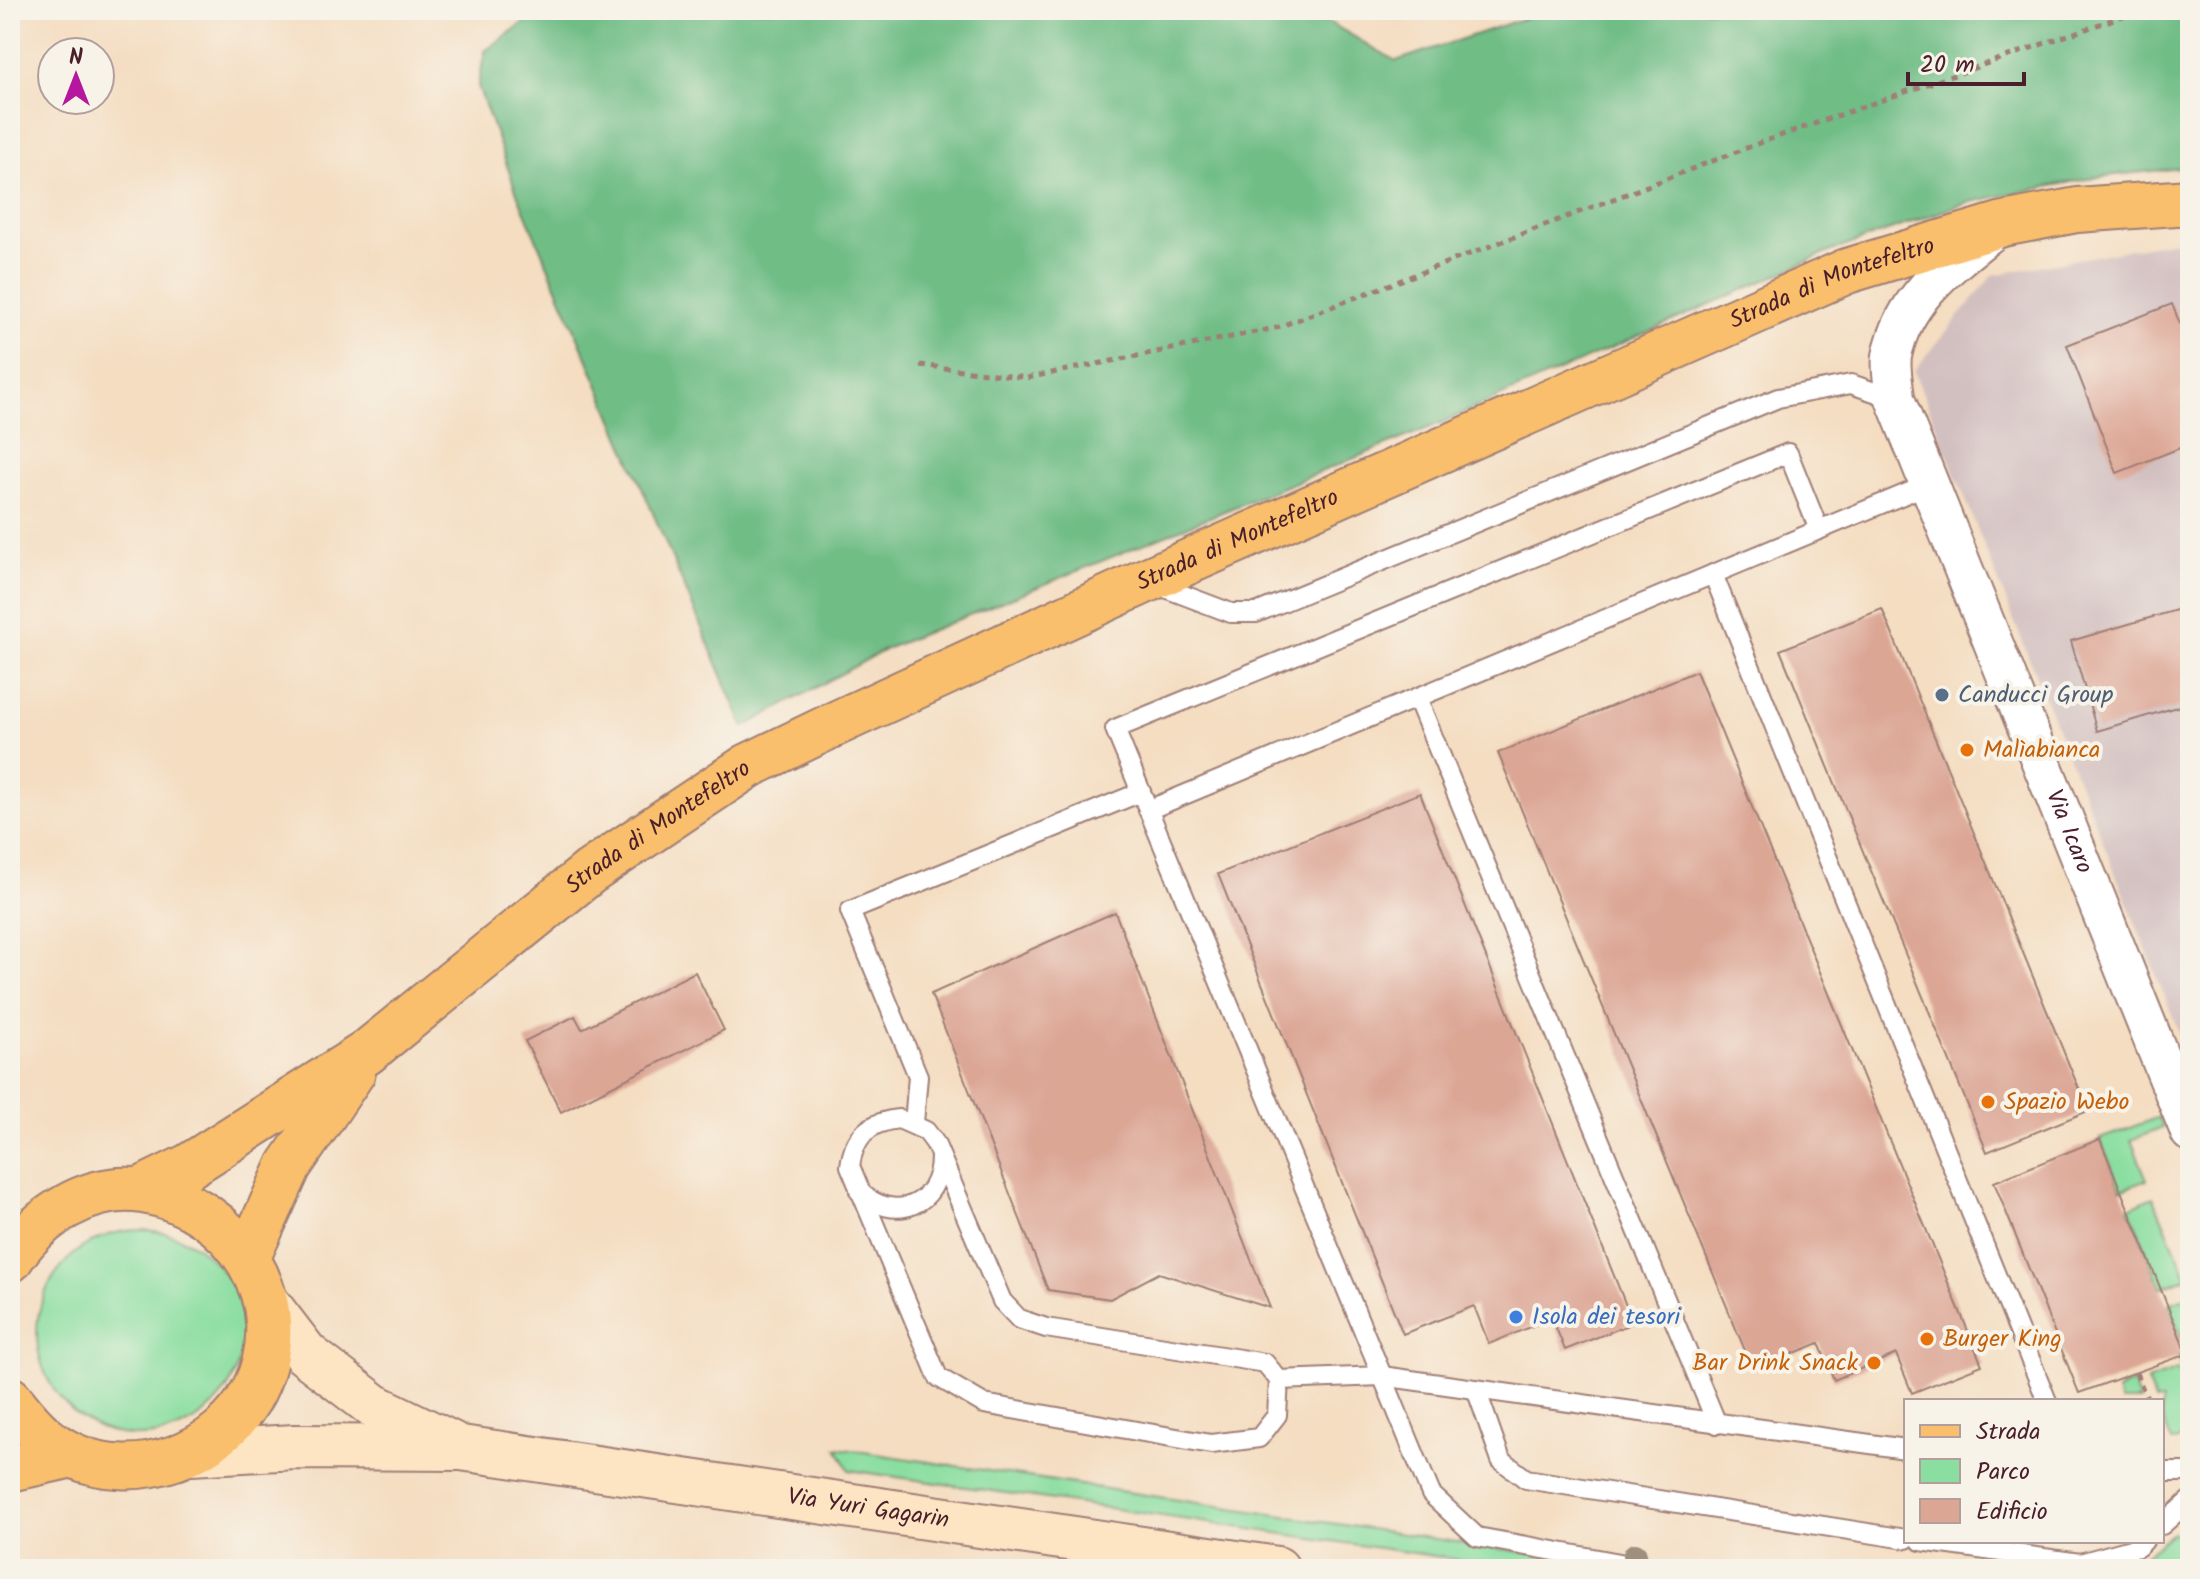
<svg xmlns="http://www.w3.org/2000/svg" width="2200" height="1579" font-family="Kalam,sans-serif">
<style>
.industrial{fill:#d2bfc0}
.green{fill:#8adea0;stroke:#6a7e66;stroke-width:2}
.forest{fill:#6fbd86;stroke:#5c6e58;stroke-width:2}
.building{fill:#dca695}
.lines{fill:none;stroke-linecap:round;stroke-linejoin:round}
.service-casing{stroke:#9f7e76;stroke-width:22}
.minor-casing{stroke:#9f7e76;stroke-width:42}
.secondary-casing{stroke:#9f7e76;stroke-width:48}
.primary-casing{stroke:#9f7e76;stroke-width:48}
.path{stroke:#9f7e76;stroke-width:5;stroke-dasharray:6 6;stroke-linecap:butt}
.service{stroke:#fff;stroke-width:18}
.minor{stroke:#fff;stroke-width:38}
.secondary{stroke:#fde5c4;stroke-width:44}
.primary{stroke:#f9bf6c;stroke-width:44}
.tree{fill:#9f8f7e}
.service-dot{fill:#5c6f8a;stroke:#f7f3e8;stroke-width:3}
.food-dot{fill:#e8710a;stroke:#f7f3e8;stroke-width:3}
.shop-dot{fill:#3f7fe0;stroke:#f7f3e8;stroke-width:3}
.labels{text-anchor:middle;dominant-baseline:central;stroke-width:8;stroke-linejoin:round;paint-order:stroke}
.street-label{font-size:24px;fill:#4a1f2b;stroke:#f7f3e8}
.service-label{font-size:24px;fill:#4e5e75;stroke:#f7f3e8;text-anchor:start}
.food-label{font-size:24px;fill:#c56008;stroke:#f7f3e8;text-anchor:start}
.shop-label{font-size:24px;fill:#366cbe;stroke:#f7f3e8;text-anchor:start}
</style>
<rect width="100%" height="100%" fill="#f7f3e8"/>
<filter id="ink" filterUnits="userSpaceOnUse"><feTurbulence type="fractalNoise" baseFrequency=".0125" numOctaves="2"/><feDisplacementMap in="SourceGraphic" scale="16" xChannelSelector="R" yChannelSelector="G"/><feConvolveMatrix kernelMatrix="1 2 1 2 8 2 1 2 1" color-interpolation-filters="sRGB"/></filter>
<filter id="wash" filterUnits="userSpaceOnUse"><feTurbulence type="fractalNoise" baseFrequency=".006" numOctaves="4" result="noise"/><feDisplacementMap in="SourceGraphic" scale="32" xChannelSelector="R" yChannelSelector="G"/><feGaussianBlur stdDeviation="1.8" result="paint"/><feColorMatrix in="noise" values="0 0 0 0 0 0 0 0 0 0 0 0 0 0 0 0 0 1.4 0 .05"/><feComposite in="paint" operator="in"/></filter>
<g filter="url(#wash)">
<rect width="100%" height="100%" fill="#f4ddc1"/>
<path class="industrial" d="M2190 238V1059L1914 371 1993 275Z"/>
<g class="green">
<path d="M2159 1117 2163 1128 2131 1140 2147 1180 2121 1190 2100 1139Z"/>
<path d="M2153 1197 2187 1277 2161 1288 2129 1208Z"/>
<circle cx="140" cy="1333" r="103"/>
<path d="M2190 1296V1377L2186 1379 2178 1358 2187 1354 2169 1304Z"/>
<path d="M2177 1370 2190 1403V1435L2172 1442 2162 1418V1401H2155L2147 1381Z"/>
<path d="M2132 1383 2140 1401H2121L2117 1391Z"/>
<path d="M837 1448 1633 1569H1522L849 1470Z"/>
<path d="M2173 1532 2190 1545V1569H2102V1565L2140 1560Z"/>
</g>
<path class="forest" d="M541 10H1308L1396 61 1549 10H2190V167L2097 177 1965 203 1829 252 1443 422 888 648 744 727 518 196 478 86 485 51Z"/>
<g id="blocks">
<g class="building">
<path d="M2172 304 2190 349V444L2117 473 2067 345Z"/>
<path d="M2190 606V703L2097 731 2071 641Z"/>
<path d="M1882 609 2088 1111 1987 1152 1780 650Z"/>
<path d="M1696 671 1982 1365 1912 1393 1896 1354 1834 1380 1819 1343 1753 1370 1498 753Z"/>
<path d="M1420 793 1633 1323 1565 1350 1552 1318 1489 1344 1474 1306 1403 1334 1218 874Z"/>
<path d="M1115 912 1270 1308 1159 1273 1110 1299 1048 1290 931 994Z"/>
<path d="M695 972 724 1030 561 1112 525 1041 575 1016 582 1029Z"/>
<path d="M2100 1139 2187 1354 2079 1393 1994 1182Z"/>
</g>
</g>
</g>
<g filter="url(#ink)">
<use href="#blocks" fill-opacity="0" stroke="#9f7e76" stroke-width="2"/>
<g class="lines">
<defs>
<g id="service">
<path d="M1713 574 2047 1401"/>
<path d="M1152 583 1231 613H1256L1778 398 1851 384 1895 399"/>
<path d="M1417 698 1717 1424"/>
<path d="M1148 810 1929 484"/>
<path d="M899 1119 926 1131 935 1143 1002 1301 1019 1319 1046 1328 1265 1363 1279 1380 1277 1415 1259 1438 1211 1444 984 1404 938 1377 850 1166C854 1136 869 1122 899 1119Z"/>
<path d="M914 1123 918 1076 850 911 1141 792"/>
<path d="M859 1191C894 1224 940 1206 940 1157"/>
<path d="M1279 1380 1382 1376 1906 1449"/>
<path d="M1476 1389 1501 1460 1526 1479 1906 1539"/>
<path d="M2162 1472H2190"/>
<path d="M2162 1525 2190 1500"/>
<path d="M1921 1541 2080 1563 2138 1547 2144 1541"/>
<path d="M1653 1569 1477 1537 1431 1494 1115 729 1788 453 1819 530"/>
</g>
<g id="minor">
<path id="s1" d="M1991 232C1948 266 1903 299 1892 356 1890 369 1894 386 1895 399L2190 1132"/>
</g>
<g id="secondary">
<path d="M266 1302 306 1354 374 1406 452 1444"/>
<path id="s2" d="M191 1453 295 1447 461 1448 1277 1569"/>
</g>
<g id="primary">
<path id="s3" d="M140 1190 189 1166 366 1053 590 872 676 814 748 766 837 723 1145 581 1847 271 2003 224 2077 210 2190 202"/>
<path d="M248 1257 289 1166 353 1072"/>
<path d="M10 1260C38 1217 89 1183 143 1191 235 1206 298 1301 254 1390 222 1454 137 1485 72 1455 45 1443 27 1421 10 1399"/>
<path d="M10 1469 72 1455"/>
</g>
</defs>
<use href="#service" class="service-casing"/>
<use href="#minor" class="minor-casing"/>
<use href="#secondary" class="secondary-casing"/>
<use href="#primary" class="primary-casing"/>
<g class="path">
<path d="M920 365 1027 378 1276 328 1765 141 2140 10"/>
<path d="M2136 1373 2148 1401"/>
</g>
<use href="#service" class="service"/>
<use href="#minor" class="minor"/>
<use href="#secondary" class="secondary"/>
<use href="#primary" class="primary"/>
</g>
<circle class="tree" cx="1635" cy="1555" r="12"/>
</g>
<circle class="service-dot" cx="1942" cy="695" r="8"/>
<g class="food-dot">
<circle cx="1967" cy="750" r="8"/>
<circle cx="1988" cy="1102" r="8"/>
<circle cx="1927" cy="1339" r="8"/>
<circle cx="1874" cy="1363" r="8"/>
</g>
<circle class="shop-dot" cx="1516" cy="1317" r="8"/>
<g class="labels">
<g class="street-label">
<text stroke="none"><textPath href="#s3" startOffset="1930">Strada di Montefeltro</textPath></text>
<text stroke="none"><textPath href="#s3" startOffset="1282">Strada di Montefeltro</textPath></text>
<text stroke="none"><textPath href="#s3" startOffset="634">Strada di Montefeltro</textPath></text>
<text stroke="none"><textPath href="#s1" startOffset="672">Via Icaro</textPath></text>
<text stroke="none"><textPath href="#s2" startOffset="682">Via Yuri Gagarin</textPath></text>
</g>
<g class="service-label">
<text x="1958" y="695">Canducci Group</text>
</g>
<g class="food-label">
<text x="1983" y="750">Malìabianca</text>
<text x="2004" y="1102">Spazio Webo</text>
<text x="1943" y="1339">Burger King</text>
<text x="1858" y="1363" text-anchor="end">Bar Drink Snack</text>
</g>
<g class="shop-label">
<text x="1532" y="1317">Isola dei tesori</text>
</g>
</g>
<rect width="2200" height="1579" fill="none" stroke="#f7f3e8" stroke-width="40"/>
<rect x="1904" y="1399" width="260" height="144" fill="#f7f3e8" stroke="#b29e9c" stroke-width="2"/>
<rect x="1920" y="1425" width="40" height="12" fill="#f9bf6c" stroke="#b29e9c" stroke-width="2"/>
<text x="1976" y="1439" font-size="24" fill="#4a1f2b">Strada</text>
<rect x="1920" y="1459" width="40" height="24" fill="#8adea0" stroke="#b29e9c" stroke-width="2"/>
<text x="1976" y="1479" font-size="24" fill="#4a1f2b">Parco</text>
<rect x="1920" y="1499" width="40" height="24" fill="#dca695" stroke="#b29e9c" stroke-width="2"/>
<text x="1976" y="1519" font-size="24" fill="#4a1f2b">Edificio</text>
<g transform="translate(76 76)"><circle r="38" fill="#f7f3e8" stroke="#b29e9c" stroke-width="2"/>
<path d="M0-6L14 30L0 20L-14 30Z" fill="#b5179e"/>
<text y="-12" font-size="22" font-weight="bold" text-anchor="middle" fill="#4a1f2b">N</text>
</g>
<path d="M1908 72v12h116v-12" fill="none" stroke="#4a1f2b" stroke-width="4"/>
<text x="1920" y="72" font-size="24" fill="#4a1f2b" stroke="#f7f3e8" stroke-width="6" paint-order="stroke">20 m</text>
</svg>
